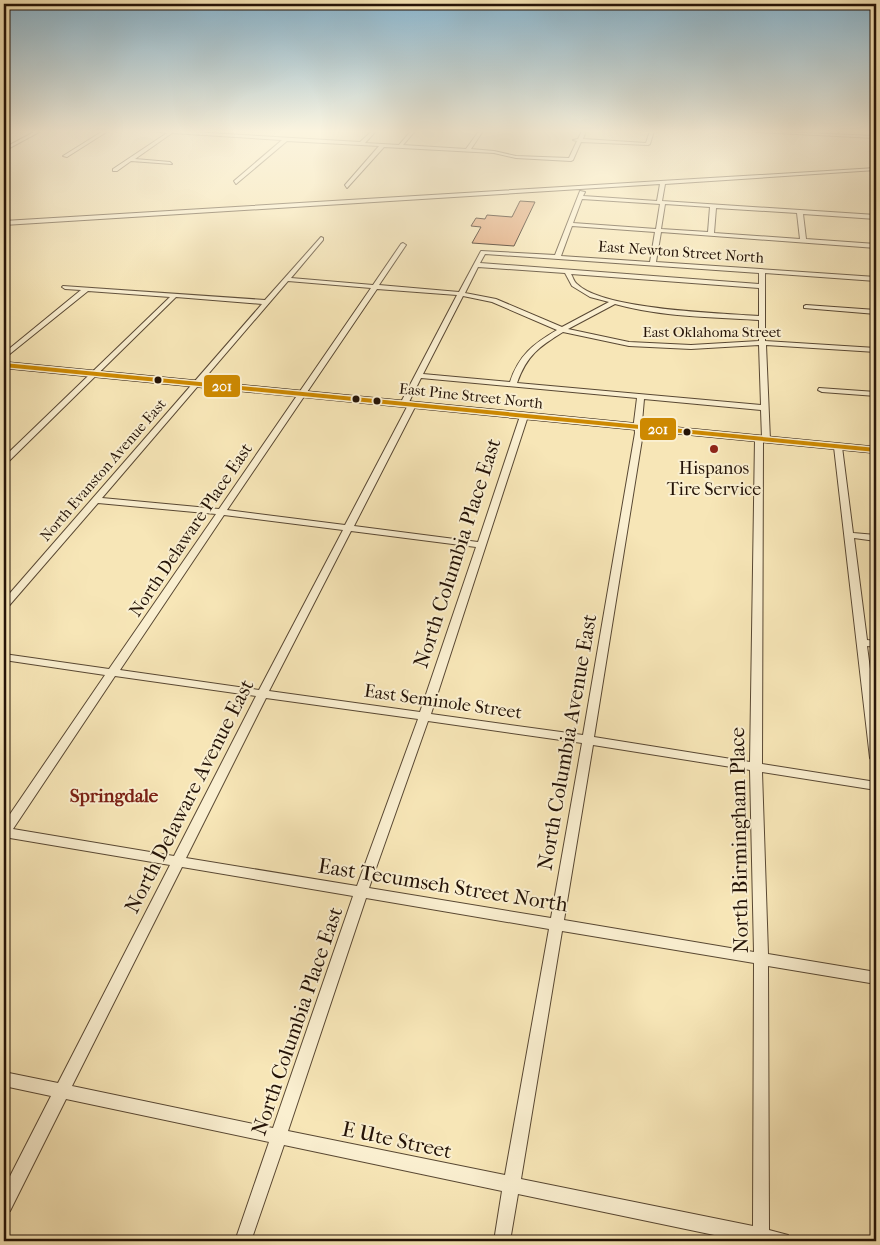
<svg xmlns="http://www.w3.org/2000/svg" width="880" height="1245" font-family="'IM FELL French Canon',serif">
<style>
.building{fill:#e2a77c;stroke:#241307}
.lines{fill:none;stroke-linecap:round;stroke-linejoin:round}
.street-casing{stroke:#594833;stroke-width:2}
.secondary-casing{stroke:#241307;stroke-width:2}
.street{fill:#faefd0;fill-rule:evenodd}
.secondary{fill:#faefd0;fill-rule:evenodd}
.bus-1-casing{stroke:#faefd0;stroke-width:3}
.bus-1{fill:#cd8901;fill-rule:evenodd}
.bus-dot{fill:#241307;stroke:#faefd0;stroke-width:2}
.poi-dot{fill:#8f2418;stroke:#faefd0;stroke-width:2}
.labels{text-anchor:middle;dominant-baseline:central;stroke-width:4;stroke-linejoin:round;paint-order:stroke}
.far-street-label{font-size:15px;fill:#241307;stroke:#faefd0}
.poi-label{font-size:18px;fill:#241307;stroke:#faefd0}
.street-label{font-size:18px;fill:#241307;stroke:#faefd0}
.neighbourhood-label{font-size:19px;font-weight:bold;fill:#7a1f14;stroke:#faefd0}
.near-street-label{font-size:21px;fill:#241307;stroke:#faefd0}
.line-badge{stroke:#faefd0;stroke-width:2}
.badge-label{font-size:14px;text-anchor:middle;font-weight:bold;fill:#fff}
</style>
<rect width="100%" height="100%" fill="#f7e6b7"/>
<filter id="stains"><feTurbulence type="fractalNoise" baseFrequency=".004" numOctaves="4"/><feColorMatrix values="0 0 0 0 .2 0 0 0 0 .09 0 0 0 0 .02 0 0 0 .5 -.17"/></filter>
<radialGradient id="worn" r=".72"><stop offset=".6" stop-color="#630" stop-opacity="0"/><stop offset="1" stop-color="#630" stop-opacity=".3"/></radialGradient>
<path class="building" d="M520 201 535 202 514 246 472 243 481 227 471 226 476 218 485 219 487 215 512 217Z"/>
<g class="lines">
<defs>
<g id="street">
<path d="M36 131H41L4 151V148Z"/>
<path d="M103 131H108L67 157 63 156Z"/>
<path d="M153 131H175L360 142 372 131H376L365 143 399 145 411 131H415L403 145 466 149 479 131H483L471 149 494 151 516 156 569 158 577 141 573 140 578 139 582 131H586L583 139 646 143 650 131H654L650 144 648 145 581 142 573 160 571 161 516 158 494 153 384 147 347 188 345 185 379 146 287 141 236 184 234 181 282 140 172 133 135 159 170 162 172 164 131 161 117 171H113V169L167 133Z"/>
<path d="M755 131 876 136V138L757 132Z"/>
<path d="M876 168V170L665 184 662 201 876 215V219L803 214 806 239 876 244V248L661 232 656 262 876 277V281L765 273V341L876 348V352L766 345 770 440 766 442 763 441 762 764 876 782V790L762 772 768 954 876 972V984L768 966 769 1230 788 1235 790 1241H743L518 1194 510 1241H494L502 1191 284 1145 251 1241H235L269 1142 66 1099 10 1211 4 1213V1188L51 1096 4 1086V1072L58 1083 170 865 4 837V823L105 675 4 660V654L109 669 216 514 98 503 7 608 4 609V600L262 304 176 297 7 463H4V457L170 297 88 291 6 357 4 358V353L81 290 65 289 62 287 63 286 265 300 321 237 323 238V240L291 278 373 285 401 244 403 243 406 245 379 285 459 292 481 251 555 255 580 191 585 192 583 196 657 201 660 184 4 225V221ZM582 199 660 204 656 229 573 223ZM665 204 710 207 708 232 661 229ZM716 208 797 213 800 239 714 233ZM572 226 655 232 650 262 561 256ZM485 254 759 273V284L480 263ZM478 267 565 273 572 286 590 297 609 302 562 327 496 299 465 293ZM571 274 759 288V316C720 313 603 310 577 284 574 282 573 277 571 274ZM288 281 371 288 219 509 102 498ZM377 289 457 295 400 404 401 406H407L421 378 637 398 634 422 635 433 583 735 431 714 528 416 527 414H521L520 416 478 542 354 526 416 405 412 403 408 405 345 525 227 510ZM463 296 492 302 557 330C533 344 519 355 510 382L423 374ZM615 304C661 317 711 317 759 320V341L691 345 629 342 568 329ZM563 332 629 346 691 349 759 345 761 405 517 383C527 355 539 347 563 332ZM644 399 761 410 762 438 759 437 755 439 750 762 594 737 643 433 642 422ZM224 515 343 530 259 690 120 670ZM351 531 476 547 420 712 269 691ZM115 676 256 696 174 856 13 829ZM266 698 418 719 357 886 186 858ZM428 721 582 743 551 918 369 888ZM593 745 750 770 754 952 564 920ZM182 867 353 896 273 1128 72 1086ZM366 898 549 929 505 1175 288 1131ZM562 931 754 963 753 1226 521 1179Z"/>
<path d="M806 305 876 310V314L804 308V306Z"/>
<path d="M819 388 876 392V396L822 392 818 390Z"/>
<path d="M835 445H841L842 447 853 533 876 535V541L854 538 867 640 876 641V647L867 646 876 715V762L872 761 870 758 834 447Z"/>
</g>
<path id="secondary" d="M4 362 876 447V453L4 368Z"/>
</defs>
<use href="#street" class="street-casing"/>
<use href="#secondary" class="secondary-casing"/>
<use href="#street" class="street"/>
<use href="#secondary" class="secondary"/>
<defs>
<path id="bus-1" d="M4 363 876 448V452L4 367Z"/>
</defs>
<use href="#bus-1" class="bus-1-casing"/>
<use href="#bus-1" class="bus-1"/>
</g>
<linearGradient id="sky" x2="0" y2="1"><stop stop-color="#8ab8d3"/><stop offset="0.43" stop-color="#fbf4df"/><stop offset="1" stop-color="#fbf4df" stop-opacity="0"/></linearGradient>
<rect width="880" height="305" fill="url(#sky)"/>
<g class="bus-dot">
<circle cx="158" cy="380" r="4.5"/>
<circle cx="356" cy="399" r="4.5"/>
<circle cx="377" cy="401" r="4.5"/>
<circle cx="687" cy="432" r="4.5"/>
</g>
<circle class="poi-dot" cx="714" cy="449" r="5"/>
<g class="labels">
<g class="far-street-label">
<text transform="translate(681 252) rotate(4)">East Newton Street North</text>
<text x="712" y="332">East Oklahoma Street</text>
<text transform="translate(471 396) rotate(6)">East Pine Street North</text>
<text transform="translate(103 470) rotate(-49)">North Evanston Avenue East</text>
</g>
<g class="poi-label">
<text x="714" y="468">Hispanos<tspan x="714" dy="21">Tire Service</tspan></text>
</g>
<g class="street-label">
<text transform="translate(191 530) rotate(-56)">North Delaware Place East</text>
<text transform="translate(443 702) rotate(8)">East Seminole Street</text>
</g>
<g class="neighbourhood-label">
<text x="114" y="796">Springdale</text>
</g>
<g class="near-street-label">
<text transform="translate(457 553) rotate(-72)">North Columbia Place East</text>
<text transform="translate(567 742) rotate(-80)">North Columbia Avenue East</text>
<text transform="translate(189 796) rotate(-63)">North Delaware Avenue East</text>
<text transform="translate(739 840) rotate(-91)">North Birmingham Place</text>
<text transform="translate(443 885) rotate(9)">East Tecumseh Street North</text>
<text transform="translate(297 1021) rotate(-71)">North Columbia Place East</text>
<text transform="translate(397 1140) rotate(12)">E Ute Street</text>
</g>
</g>
<g class="line-badge">
<rect x="203" y="374" width="38" height="24" rx="5" fill="#cd8901"/>
<rect x="639" y="417" width="38" height="24" rx="5" fill="#cd8901"/>
</g>
<g class="badge-label">
<text x="222" y="391">201</text>
<text x="658" y="434">201</text>
</g>
<rect width="880" height="1245" fill="none" stroke="#f7e6b7" stroke-width="20"/>
<rect x="5" y="5" width="870" height="1235" fill="none" stroke="#241307" stroke-width="2.5"/>
<rect x="10" y="10" width="860" height="1225" fill="none" stroke="#241307"/>
<rect width="100%" height="100%" filter="url(#stains)"/>
<rect width="100%" height="100%" fill="url(#worn)"/>
</svg>
